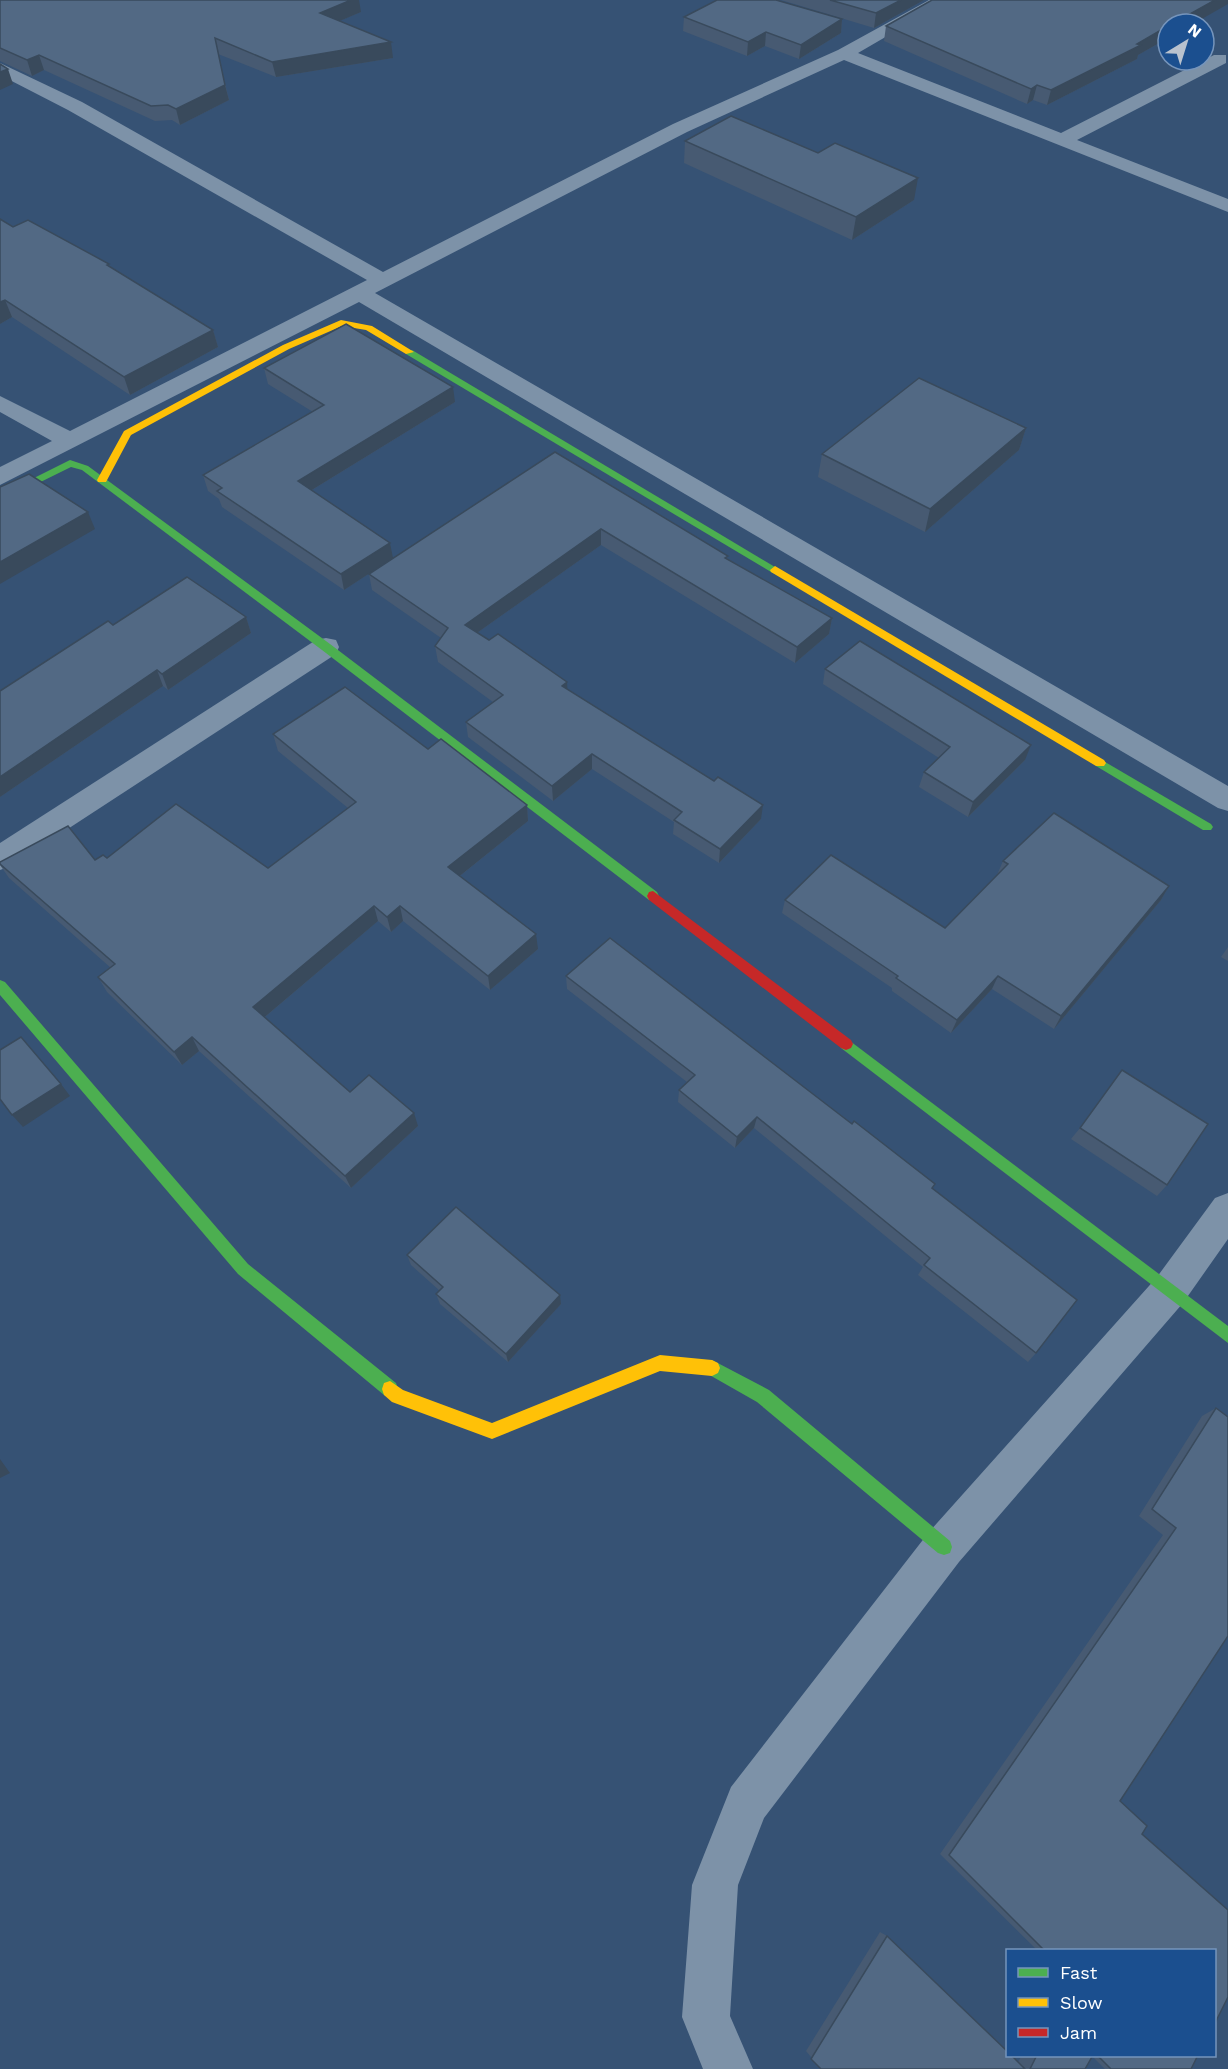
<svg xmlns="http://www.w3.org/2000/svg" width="1228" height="2069" font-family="'Work Sans',sans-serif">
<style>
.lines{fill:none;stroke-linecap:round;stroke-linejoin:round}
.street{fill:#7d92a8;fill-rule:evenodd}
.fast{fill:#4caf50;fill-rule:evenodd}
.slow{fill:#ffc107;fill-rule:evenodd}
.jam{fill:#c62828;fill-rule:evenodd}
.wall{fill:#475a72}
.shaded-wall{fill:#394a5c}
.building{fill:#526984;stroke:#394a5c;stroke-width:1.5}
</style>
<rect width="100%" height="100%" fill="#365274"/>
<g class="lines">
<g class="street">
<path d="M929 0H949L858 53 1061 133 1214 55H1226V63L1077 140 1228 199V212L844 60 687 132 375 293 1228 786V811L1218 808 359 302 0 485V467L52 441 0 412V396L70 431 367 280 68 110 0 75V63L82 102 383 272 673 124 838 50Z"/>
<path d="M326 638 336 640 339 647 336 654 11 866 0 870V843L316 640Z"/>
<path d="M1228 1193V1239L1183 1303 959 1562 764 1818 738 1885 730 2016 753 2069H703L682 2017 692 1885 731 1787 929 1532 1157 1277 1215 1198Z"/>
</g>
<g class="fast">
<path d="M406 350H412L780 570 775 574 771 572 406 354Z"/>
<path d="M70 460 88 466 330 644 657 892 659 896 657 900H649L322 650 82 470 71 467 0 502V495Z"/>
<path d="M1100 759 1211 824 1213 827 1211 830H1203L1096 766 1094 763Z"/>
<path d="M0 980 5 982 248 1264 396 1383 398 1389 396 1395 390 1397 384 1395 238 1274 0 995Z"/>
<path d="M846 1038 1228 1326V1343L841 1048 839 1044 841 1040Z"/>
<path d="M712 1360 769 1390 950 1541 952 1547 950 1553 944 1555 938 1553 757 1402 706 1373 704 1368 706 1363Z"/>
</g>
<g class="slow">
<path d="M341 320 372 326 414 352 406 354 366 330 342 326 289 349 131 435 106 482H98L97 480 124 431 283 345Z"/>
<path d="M775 566 1104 760 1106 763 1104 766H1096L771 572 770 570Z"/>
<path d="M660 1355 712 1360 718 1363 720 1368 718 1373 712 1376 660 1371 492 1439 392 1402 384 1395 382 1389 384 1383 390 1381 403 1390 492 1423Z"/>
</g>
<path class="jam" d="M653 891 851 1040 853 1044 851 1048 846 1050 841 1048 649 900 647 896 649 892Z"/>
</g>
<g class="wall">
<path d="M0 0 361 12 339 21 393 58 276 77 218 54 229 100 180 125 172 120 155 121 44 70 32 76 0 61Z"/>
<path d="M781 0H924L874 28Z"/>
<path d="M684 17 842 19 841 33 799 59 765 46 747 56 683 31Z"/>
<path d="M1168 24V38L1138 55 1137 59 1047 105 1033 100 1027 104 884 41 886 26Z"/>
<path d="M685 141 914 200 852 240 684 163Z"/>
<path d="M13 227 111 268 213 330 218 347 130 395 12 317 0 324Z"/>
<path d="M264 368 455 402 312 490 393 558 344 590 222 507 219 499 208 491 203 475 313 412 268 384Z"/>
<path d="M1026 428 1019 450 925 532 818 477 822 454Z"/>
<path d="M555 452 728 559 832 618 829 634 795 663 601 545 477 633 489 640 567 682V689L761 819 719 863 673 834 674 822 592 769 553 801 468 737 466 722 493 702 438 662 435 646 441 638 372 590 369 574Z"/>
<path d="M246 617 251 633 168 690 163 686 0 797V691L113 625Z"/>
<path d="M825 669 1025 760 968 817 919 787 924 772 939 758 823 684Z"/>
<path d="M273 734 428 749 527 805 528 821 460 876 538 949 490 990 403 921 391 932 378 921 265 1017 350 1092 418 1126 351 1188 199 1051 182 1065 107 992 98 977 111 968 9 878 0 865V862L95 860 107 858 268 868 348 808 278 751Z"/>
<path d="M1003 861 1169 886 1161 900 1054 1029 992 989 951 1033 892 991V988L782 913 785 900 945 928 997 875Z"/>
<path d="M1228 947V961L1221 957Z"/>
<path d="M566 976 933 1189 1036 1353 1028 1362 918 1275 923 1267 754 1128 735 1148 678 1102 679 1090 687 1082 567 989Z"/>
<path d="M1080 1128 1167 1185 1157 1196 1071 1139Z"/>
<path d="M407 1255 561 1304 508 1362 440 1304 436 1294 440 1291 411 1265Z"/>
<path d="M1216 1408 1120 1801 1142 1834 1215 1950H1037L940 1854 1163 1535 1139 1516 1202 1416Z"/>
<path d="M880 1932 887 1936 1018 2062 1022 2055H1198L1191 2069H1105L1092 2056 1085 2069H821L806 2051Z"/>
</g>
<g class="shaded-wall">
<path d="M351 0H359L361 12 323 28 320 13Z"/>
<path d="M901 0H924L874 28 876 13Z"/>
<path d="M1215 0H1228V4L1193 24H1172Z"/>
<path d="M842 19 841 33 799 59 801 45Z"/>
<path d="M1168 26V38L1138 55 1137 59 1047 105 1051 90Z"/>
<path d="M766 32 765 46 747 56 748 42Z"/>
<path d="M391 42 393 58 276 77 272 62Z"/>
<path d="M39 55 44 70 32 76 27 60Z"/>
<path d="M8 69 13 84 0 90V72Z"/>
<path d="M225 85 229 100 180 125 176 109Z"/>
<path d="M1037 85 1033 100 1027 104 1031 89Z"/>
<path d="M918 178 914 200 852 240 856 217Z"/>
<path d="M5 300 12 317 0 324V302Z"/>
<path d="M213 330 218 347 130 395 124 377Z"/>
<path d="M453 387 455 402 302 496 298 481Z"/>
<path d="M1026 428 1019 450 925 532 930 509Z"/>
<path d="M88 512 95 529 0 584V562Z"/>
<path d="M601 529V545L467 640 465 625Z"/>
<path d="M390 543 393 558 344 590 341 574Z"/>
<path d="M246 617 251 633 168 690 162 674Z"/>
<path d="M832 618 829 634 795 663 797 647Z"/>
<path d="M157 670 163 686 0 797V777Z"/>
<path d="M567 682 568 697 562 686Z"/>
<path d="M1031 745 1025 760 968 817 973 802Z"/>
<path d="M592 754V769L553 801 552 786Z"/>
<path d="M527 805 528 821 451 883 448 867Z"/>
<path d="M763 805 761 819 719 863 720 849Z"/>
<path d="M1169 886 1161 900 1054 1029 1061 1016Z"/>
<path d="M374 906 378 921 260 1021 253 1007Z"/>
<path d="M400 906 403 921 391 932 387 917Z"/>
<path d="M536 934 538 949 490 990 488 976Z"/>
<path d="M998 976 992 989 951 1033 957 1020Z"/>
<path d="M192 1037 199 1051 182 1065 174 1052Z"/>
<path d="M61 1084 70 1096 23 1127 12 1115Z"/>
<path d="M414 1113 418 1126 351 1188 345 1176Z"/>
<path d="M757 1117 754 1128 735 1148 737 1137Z"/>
<path d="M560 1295 561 1304 508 1362 506 1354Z"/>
<path d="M0 1459 10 1473 0 1478Z"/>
</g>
<g class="building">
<path d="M0 0H351L320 13 391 42 272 62 215 38 225 85 176 109 168 105 151 106 39 55 27 60 0 48Z"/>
<path d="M717 0H776L842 19 801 45 766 32 748 42 684 17Z"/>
<path d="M830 0H901L876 13Z"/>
<path d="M932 0H1215L1172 24H1168V26L1137 44 1141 45 1051 90 1037 85 1031 89 886 26Z"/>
<path d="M0 64 8 69 0 72Z"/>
<path d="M731 116 818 153 835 143 918 178 856 217 685 141Z"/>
<path d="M0 219 13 227 28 220 109 264 107 265 213 330 124 377 5 300 0 302Z"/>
<path d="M346 324 453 387 298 481 390 543 341 574 217 491 222 488 203 475 324 405 264 368Z"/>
<path d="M919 378 1026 428 930 509 822 454Z"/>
<path d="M555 452 728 556 725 558 832 618 797 647 601 529 465 625 489 640 498 634 567 682 562 686 714 781 718 777 763 805 720 849 674 820 682 812 592 754 552 786 466 722 503 695 435 646 448 628 369 574Z"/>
<path d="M29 474 88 512 0 562V487Z"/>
<path d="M187 577 246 617 162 674 157 670 0 777V691L108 621 113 625Z"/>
<path d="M860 641 1031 745 973 802 924 772 950 747 825 669Z"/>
<path d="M345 687 428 749 441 739 527 805 448 867 536 934 488 976 400 906 387 917 374 906 253 1007 350 1092 369 1075 414 1113 345 1176 192 1037 174 1052 98 977 115 964 0 864V862L68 826 95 860 103 855 107 858 176 804 268 868 356 802 273 734Z"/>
<path d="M1054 813 1169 886 1061 1016 998 976 957 1020 896 978 898 976 785 900 831 855 945 928 1008 864 1003 861Z"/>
<path d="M610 938 852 1124 854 1121 935 1184 932 1188 1077 1300 1036 1353 924 1265 930 1258 757 1117 737 1137 679 1090 695 1075 566 976Z"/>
<path d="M21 1037 61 1084 12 1115 0 1099V1050Z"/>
<path d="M1122 1070 1208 1124 1167 1185 1080 1128Z"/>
<path d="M456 1207 560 1295 506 1354 436 1294 443 1287 407 1255Z"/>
<path d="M1216 1408 1228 1417V1636L1120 1801 1147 1826 1142 1834 1228 1910V1997L1215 2023V1950H1044L949 1855 1176 1528 1152 1509Z"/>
<path d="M887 1936 1008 2052V2055H1011L1025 2069H821L811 2059Z"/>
<path d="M1037 2055H1093L1085 2069H1030Z"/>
<path d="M1097 2055H1198L1191 2069H1111Z"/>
</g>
<rect x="1006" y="1949" width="210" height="108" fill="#1b4f8f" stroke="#7695bc" stroke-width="1.5"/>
<rect x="1018" y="1968" width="30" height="9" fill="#4caf50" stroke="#7695bc" stroke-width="1.5"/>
<text x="1060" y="1979" font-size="18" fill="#ffffff">Fast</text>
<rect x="1018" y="1998" width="30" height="9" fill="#ffc107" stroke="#7695bc" stroke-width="1.5"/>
<text x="1060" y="2009" font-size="18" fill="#ffffff">Slow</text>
<rect x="1018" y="2028" width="30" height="9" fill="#c62828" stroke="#7695bc" stroke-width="1.5"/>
<text x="1060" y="2039" font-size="18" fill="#ffffff">Jam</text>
<g transform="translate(1186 42) rotate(38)"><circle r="28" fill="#1b4f8f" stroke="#7695bc" stroke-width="1.5"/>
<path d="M0-4.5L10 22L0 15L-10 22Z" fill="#b9c2ce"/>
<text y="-9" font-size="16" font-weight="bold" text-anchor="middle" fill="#ffffff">N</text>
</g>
</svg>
